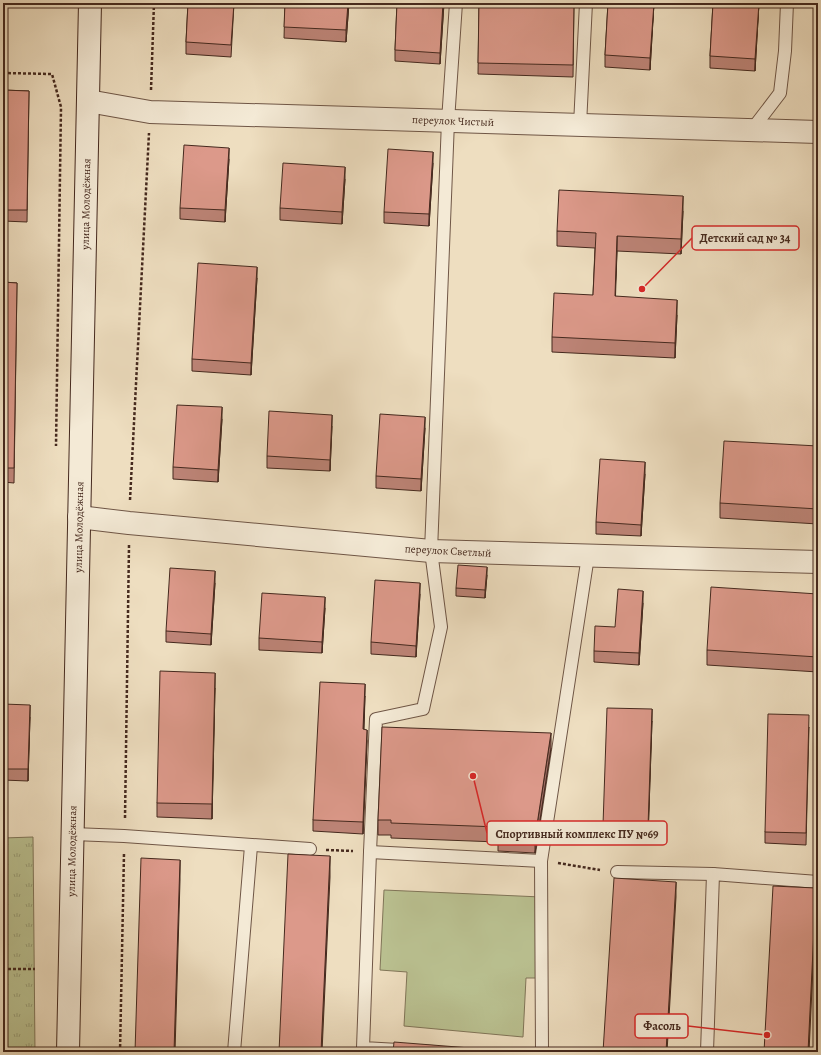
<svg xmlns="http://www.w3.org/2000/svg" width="821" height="1055" font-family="Alegreya,serif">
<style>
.grass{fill:#bac191;stroke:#807558}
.park{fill:url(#park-tufts);stroke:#807558}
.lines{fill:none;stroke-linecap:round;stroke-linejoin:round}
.lane-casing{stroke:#6f5646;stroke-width:14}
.street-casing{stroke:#6f5646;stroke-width:24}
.secondary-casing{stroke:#45291e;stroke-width:24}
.path{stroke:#45291e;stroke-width:2.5;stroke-dasharray:3 2;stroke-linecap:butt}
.lane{stroke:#f4ead6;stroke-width:12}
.street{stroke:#f4ead6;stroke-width:22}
.secondary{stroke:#f4ead6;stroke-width:22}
.wall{fill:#bd8477;stroke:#45291e}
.shaded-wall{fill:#9a6b61;stroke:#45291e}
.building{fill:#dc998a;stroke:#45291e}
.labels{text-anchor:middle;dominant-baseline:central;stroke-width:3.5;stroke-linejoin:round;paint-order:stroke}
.street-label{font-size:11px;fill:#45291e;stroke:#f4ead6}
.leader{fill:none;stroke:#d62828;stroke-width:1.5}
.callout-dot{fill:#d62828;stroke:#f4ead6;stroke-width:1.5}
.callout{fill:#f4ead6;stroke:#d62828;stroke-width:1.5}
.callout-label{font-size:12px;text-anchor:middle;font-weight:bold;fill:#45291e}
</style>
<defs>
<pattern id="park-tufts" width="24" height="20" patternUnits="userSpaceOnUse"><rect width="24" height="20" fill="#bac191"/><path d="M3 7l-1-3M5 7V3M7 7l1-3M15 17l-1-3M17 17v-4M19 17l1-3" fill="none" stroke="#999d76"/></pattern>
</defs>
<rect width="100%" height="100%" fill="#eedec0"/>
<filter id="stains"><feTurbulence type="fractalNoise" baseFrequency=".005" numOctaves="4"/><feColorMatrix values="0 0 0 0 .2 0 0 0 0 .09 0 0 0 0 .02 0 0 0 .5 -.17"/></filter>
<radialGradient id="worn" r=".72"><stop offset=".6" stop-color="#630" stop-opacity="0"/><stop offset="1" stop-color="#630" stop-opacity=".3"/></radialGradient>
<path class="grass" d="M384 890 541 897 537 978H526L523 1037 404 1026 407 972 380 970Z"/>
<path class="park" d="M33 837 35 1052H3V838Z"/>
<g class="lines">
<defs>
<g id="lane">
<path d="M580 125 586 3"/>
<path d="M751 131 780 93 785 51 787 3"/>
<path d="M73 834 124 836 310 849"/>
<path d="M370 852 541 861"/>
<path d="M617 872 713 874"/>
<path d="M234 1052 251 846"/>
<path d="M434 1052 363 1048 370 852 376 719 423 709 441 627 431 551 448 121 456 3"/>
<path d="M542 1052 541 861 588 556"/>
<path d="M707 1052 713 874 818 882"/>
</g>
<g id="street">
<path d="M88 101 150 112 818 132"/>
<path d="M79 517 129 523 431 551 818 562"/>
</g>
<path id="secondary" d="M68 1052 90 3"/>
</defs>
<use href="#lane" class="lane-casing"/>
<use href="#street" class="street-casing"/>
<use href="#secondary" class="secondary-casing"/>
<g class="path">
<path d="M3 73 52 74 61 107 56 446"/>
<path d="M151 90 154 3"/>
<path d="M130 500 149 133"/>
<path d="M125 818 129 545"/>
<path d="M326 850 353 851"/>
<path d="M558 863 600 870"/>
<path d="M3 969H35"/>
<path d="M120 1052 124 853"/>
</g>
<use href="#lane" class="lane"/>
<use href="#street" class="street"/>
<use href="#secondary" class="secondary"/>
</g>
<g class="wall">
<path d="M188 3H234L231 57 186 54V42Z"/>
<path d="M285 3H349L346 42 284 38Z"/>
<path d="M397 3H444L440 64 395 61V50Z"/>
<path d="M479 3H574L573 77 478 74Z"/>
<path d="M608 3H654L650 70 605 67V55Z"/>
<path d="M713 3H759L755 71 710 68V56Z"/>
<path d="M3 90 29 91 27 222 3 221Z"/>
<path d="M229 159 225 222 180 219V208Z"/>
<path d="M433 163 429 226 384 223V212Z"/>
<path d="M345 179 342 224 280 220V208Z"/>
<path d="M683 211 681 254 617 251 615 296 677 315 675 358 552 352V337L593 295 595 248 557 246V231Z"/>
<path d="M257 278 251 375 192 371V359Z"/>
<path d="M3 282 17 283 14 483 3 482Z"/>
<path d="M222 419 218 482 173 479V467Z"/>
<path d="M332 426 330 471 267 468V456Z"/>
<path d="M425 428 421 491 376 488V476Z"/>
<path d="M818 446V524L720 518V503Z"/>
<path d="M645 474 641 536 596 534V522Z"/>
<path d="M487 575 485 598 456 596V588Z"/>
<path d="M215 583 211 645 166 642V631Z"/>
<path d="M420 594 416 657 371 654V642Z"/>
<path d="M818 594V672L707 665V650Z"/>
<path d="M643 603 639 665 594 662V651L615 627Z"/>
<path d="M325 608 322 653 259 650V638Z"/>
<path d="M215 688 212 819 157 817V803Z"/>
<path d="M365 696 364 730 367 741 363 834 313 831V820Z"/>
<path d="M3 704 30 717 28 781 3 780Z"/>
<path d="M652 721 648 838 603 837V825Z"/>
<path d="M809 727 806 845 765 843V832Z"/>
<path d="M551 748 535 853 498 851V842L391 838V835H378V820Z"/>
</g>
<g class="shaded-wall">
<path d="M348 3H349L346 42V30Z"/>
<path d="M443 3H444L440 64V53Z"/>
<path d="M654 3 650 70V58Z"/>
<path d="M759 3 755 71V59Z"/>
<path d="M229 148V159L225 222V210Z"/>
<path d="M433 152V163L429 226V214Z"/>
<path d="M345 167V179L342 224V212Z"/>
<path d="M683 196V211L681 254V239Z"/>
<path d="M617 236V251L615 311V296Z"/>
<path d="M257 267V278L251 375V363Z"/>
<path d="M677 300V315L675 358V343Z"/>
<path d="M222 407V419L218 482V470Z"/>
<path d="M332 415V426L330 471V460Z"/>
<path d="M425 417V428L421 491V479Z"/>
<path d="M645 462V474L641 536V525Z"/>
<path d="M487 567V575L485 598V590Z"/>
<path d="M215 571V583L211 645V634Z"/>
<path d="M420 583V594L416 657V646Z"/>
<path d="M643 591V603L639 665V653Z"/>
<path d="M325 597V608L322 653V642Z"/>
<path d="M215 673V688L212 819V804Z"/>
<path d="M365 684V696L363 741V729Z"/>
<path d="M30 705V717L28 781V769Z"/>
<path d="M652 709V721L648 838V827Z"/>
<path d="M367 730V741L363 834V822Z"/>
<path d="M551 733V748L535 853V838Z"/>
<path d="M330 856V877L322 1052H321Z"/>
<path d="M180 860V880L175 1052H174Z"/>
<path d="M676 882V897L667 1052H666Z"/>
<path d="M816 888V903L809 1052H808Z"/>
</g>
<g class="building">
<path d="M188 3H234L231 45 186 42Z"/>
<path d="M285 3H348L346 30 284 27Z"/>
<path d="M397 3H443L440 53 395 50Z"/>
<path d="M479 3H574L573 65 478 63Z"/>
<path d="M608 3H654L650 58 605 55Z"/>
<path d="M713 3H759L755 59 710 56Z"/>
<path d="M3 90 29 91 27 210H3Z"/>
<path d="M184 145 229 148 225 210 180 208Z"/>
<path d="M388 149 433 152 429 214 384 212Z"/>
<path d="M283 163 345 167 342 212 280 208Z"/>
<path d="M559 190 683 196 681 239 617 236 615 296 677 300 675 343 552 337 554 293 593 295 596 233 557 231Z"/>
<path d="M198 263 257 267 251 363 192 359Z"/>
<path d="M3 282 17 283 14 468H3Z"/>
<path d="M177 405 222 407 218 470 173 467Z"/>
<path d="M269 411 332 415 330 460 267 456Z"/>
<path d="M380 414 425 417 421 479 376 476Z"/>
<path d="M724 441 818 446V509L720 503Z"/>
<path d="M600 459 645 462 641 525 596 522Z"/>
<path d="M458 565 487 567 485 590 456 588Z"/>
<path d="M170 568 215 571 211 634 166 631Z"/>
<path d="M375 580 420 583 416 646 371 642Z"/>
<path d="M711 587 818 594V657L707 650Z"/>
<path d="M618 589 643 591 639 653 594 651 595 626 615 627Z"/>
<path d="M262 593 325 597 322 642 259 638Z"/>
<path d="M160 671 215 673 212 804 157 803Z"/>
<path d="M320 682 365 684 363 729 367 730 363 822 313 820Z"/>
<path d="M3 704 30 705 28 769H3Z"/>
<path d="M607 708 652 709 648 827 603 825Z"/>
<path d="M768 714 809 715 806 833 765 832Z"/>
<path d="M382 727 551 733 535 838 498 836 499 827 391 823V820H378Z"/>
<path d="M288 854 330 856 321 1052H279Z"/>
<path d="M141 858 180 860 174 1052H135Z"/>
<path d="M614 878 676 882 666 1052H603Z"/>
<path d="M773 886 816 888 808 1052H764Z"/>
<path d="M394 1042 521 1052H393Z"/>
</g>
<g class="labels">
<g class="street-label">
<text transform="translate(453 121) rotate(2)">переулок Чистый</text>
<text transform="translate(86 204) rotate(-89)">улица Молодёжная</text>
<text transform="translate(79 527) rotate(-89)">улица Молодёжная</text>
<text transform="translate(448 551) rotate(3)">переулок Светлый</text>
<text transform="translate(72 851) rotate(-89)">улица Молодёжная</text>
</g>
</g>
<path class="leader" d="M642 289L692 238M473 776L487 833M767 1035L688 1026"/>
<g class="callout-dot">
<circle cx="642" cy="289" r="4"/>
<circle cx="473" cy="776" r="4"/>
<circle cx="767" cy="1035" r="4"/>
</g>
<g class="callout">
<rect x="692" y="226" width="107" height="24" rx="4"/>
<rect x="487" y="821" width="180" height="24" rx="4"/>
<rect x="635" y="1014" width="53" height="24" rx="4"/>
</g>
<g class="callout-label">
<text x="745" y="242">Детский сад № 34</text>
<text x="577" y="838">Спортивный комплекс ПУ №69</text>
<text x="662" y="1030">Фасоль</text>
</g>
<rect width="821" height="1055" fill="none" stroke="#eedec0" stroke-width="16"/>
<rect x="4" y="4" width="813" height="1047" fill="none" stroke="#45291e" stroke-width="2"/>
<rect x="8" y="8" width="805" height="1039" fill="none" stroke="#45291e"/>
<rect width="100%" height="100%" filter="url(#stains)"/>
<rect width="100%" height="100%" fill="url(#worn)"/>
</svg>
